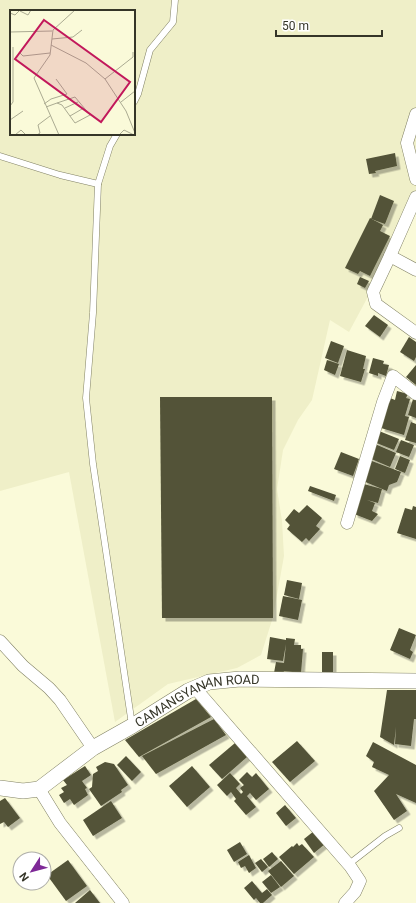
<svg xmlns="http://www.w3.org/2000/svg" width="416" height="903" font-family="Roboto,sans-serif">
<style>
.built{fill:#efefc8;fill-rule:evenodd}
.building{fill:#525237;filter:url(#shadow)}
.lines{fill:none;stroke-linecap:round;stroke-linejoin:round}
.service-casing{stroke:#818164;stroke-width:7}
.minor-casing{stroke:#818164;stroke-width:13}
.tertiary-casing{stroke:#818164;stroke-width:16}
.service{stroke:#fff;stroke-width:6}
.minor{stroke:#fff;stroke-width:12}
.tertiary{stroke:#fff;stroke-width:15}
.labels{text-anchor:middle;dominant-baseline:central;stroke-width:4;stroke-linejoin:round;paint-order:stroke}
.street-label{font-size:13px;fill:#353528;stroke:#fff}
.inset-road{fill:none;stroke:#abab92;stroke-width:1}
.view{fill:#c2185b;fill-opacity:0.15;stroke:#c2185b;stroke-width:2}
.inset-edge{fill:none;stroke:#353528;stroke-width:2}
</style>
<defs>
<filter id="shadow"><feDropShadow dx="3.5" dy="3.5" stdDeviation="0" flood-color="#0004"/></filter>
</defs>
<rect width="100%" height="100%" fill="#fafad9"/>
<path class="built" d="M0 0H416V207L349 332 330 320 312 400 298 420 283 450 277 489 282 521 284 556 273 617 261 655 237 668 168 684 115 722 69 472 0 491ZM11 11H134V134H11Z"/>
<g class="building">
<path d="M395 153 397 166 375 171 376 173 369 174 366 159Z"/>
<path d="M380 195 394 201 385 224 371 219Z"/>
<path d="M370 218 383 225 380 231 390 236 370 276 360 271 358 274 345 268Z"/>
<path d="M360 277 369 281 365 288 357 284Z"/>
<path d="M374 315 388 325 380 337 365 326Z"/>
<path d="M409 337 416 342V357L414 361 400 352Z"/>
<path d="M331 341 344 346 338 363 325 358Z"/>
<path d="M347 350 366 356 363 369H365L361 382 340 376Z"/>
<path d="M373 358 384 361 383 364 389 365 386 376 378 373V376L369 373Z"/>
<path d="M327 360 339 364 335 375 324 370Z"/>
<path d="M416 365V385L406 377Z"/>
<path d="M397 391 408 394 406 398 410 399 405 416 409 417 404 435 381 428 390 398 395 400Z"/>
<path d="M414 396 416 398V418L408 415Z"/>
<path d="M160 397H272L273 618H162Z"/>
<path d="M411 422 416 424V443L405 440Z"/>
<path d="M379 431 399 439 394 450 374 442Z"/>
<path d="M401 440 414 445 409 457 396 452Z"/>
<path d="M375 444 396 453 390 467 369 458Z"/>
<path d="M341 452 359 459 353 476 334 469Z"/>
<path d="M400 456 410 460 405 473 395 469Z"/>
<path d="M372 461 401 472 397 482 389 485 387 491 363 481Z"/>
<path d="M364 484 382 489 378 503 367 500 375 503 372 511 378 514 372 521 354 514Z"/>
<path d="M310 486 336 495 334 501 308 491Z"/>
<path d="M307 505 322 518 316 526 320 529 309 541 306 538 302 542 287 529 290 525 285 520 294 509 299 513Z"/>
<path d="M413 506 416 507V539L397 533 405 508 412 510Z"/>
<path d="M287 580 302 583 299 599 284 595Z"/>
<path d="M283 596 302 600 298 620 279 616Z"/>
<path d="M399 628 416 635 410 650 413 652 410 659 390 650Z"/>
<path d="M270 637 286 640V638L295 639 294 645H301V649H303L301 673 284 671 283 674 274 673 276 662 284 663 286 644 283 661 267 659Z"/>
<rect x="322" y="652" width="11" height="20"/>
<path d="M387 690H416V719H414L411 746 395 744 396 727 394 745 380 737Z"/>
<path d="M196 699 211 717 139 757 125 740Z"/>
<path d="M214 719 226 735 156 774 142 756Z"/>
<path d="M297 741 315 761 290 782 272 762Z"/>
<path d="M373 742 416 765V803L396 794 407 811 394 820 374 791 389 775 372 767 374 762 366 756Z"/>
<path d="M235 743 247 757 222 779 209 765Z"/>
<path d="M126 756 141 772 132 781 117 765Z"/>
<path d="M105 762 114 764 128 785 121 790 122 792 101 806 89 789 92 787 93 774 98 771 96 767Z"/>
<path d="M85 766 91 775 82 781 87 788 85 789 88 795 74 805 70 799 64 803 59 795 64 792 61 788 67 785 63 780Z"/>
<path d="M192 766 210 787 187 807 169 786Z"/>
<path d="M247 772 252 777 256 773 269 789 256 800 250 793 247 796 256 807 246 815 234 801 236 799 231 792 227 796 217 785 230 773 240 784 236 788 241 794 243 792 240 788 244 785 239 780Z"/>
<path d="M5 798 20 818 8 827 4 822 0 824V801Z"/>
<path d="M111 801 122 818 93 836 83 820Z"/>
<path d="M285 805 296 818 286 826 276 813Z"/>
<path d="M314 831 325 844 314 853 304 839Z"/>
<path d="M240 842 247 854 234 862 227 850Z"/>
<path d="M297 843 299 846 302 844 314 857 294 874 279 857 292 846 293 847Z"/>
<path d="M272 852 278 859 269 867 263 859Z"/>
<path d="M249 855 256 868 249 873 245 866 241 868 238 862Z"/>
<path d="M261 859 268 867 262 872 255 863Z"/>
<path d="M68 860 87 886 66 901 47 875Z"/>
<path d="M281 861 294 876 281 887 268 871Z"/>
<path d="M271 875 280 887 271 893 262 882Z"/>
<path d="M252 881 262 893 267 889 272 895 263 903H260L256 898 254 900 244 888Z"/>
<path d="M90 890 100 903H75Z"/>
</g>
<g class="lines">
<defs>
<g id="service">
<path d="M134 102 138 94 150 50 173 22 175 0"/>
<path d="M117 134 110 146 98 184 93 313 86 398 93 464 132 725"/>
<path d="M0 156 60 175 98 184"/>
<path d="M349 864 385 836 399 828"/>
</g>
<g id="minor">
<path d="M416 114 407 143 416 179"/>
<path d="M416 197 390 256 373 292 376 304 416 333"/>
<path d="M390 256 416 270"/>
<path d="M347 523 383 402 393 376 416 394"/>
<path d="M0 641 23 666 49 688 60 700 93 748"/>
<path d="M195 688 350 866 360 881 355 892 345 903"/>
<path d="M39 789 60 823 123 903"/>
</g>
<g id="tertiary">
<path id="s1" d="M0 788 23 791 39 789 93 748 132 726 188 691 209 682 240 679 416 681"/>
</g>
</defs>
<use href="#service" class="service-casing"/>
<use href="#minor" class="minor-casing"/>
<use href="#tertiary" class="tertiary-casing"/>
<use href="#service" class="service"/>
<use href="#minor" class="minor"/>
<use href="#tertiary" class="tertiary"/>
</g>
<g class="labels">
<g class="street-label">
<text stroke="none"><textPath href="#s1" startOffset="224">CAMANGYANAN ROAD</textPath></text>
</g>
</g>
<g transform="translate(10 10)">
<rect width="125" height="125" fill="#fafad9"/>
<path class="inset-road" d="M10 1 18 5 21 0M0 3 5 5 10 0M0 22 42 21M42 29 63 27 72 20M41 35 76 53 95 69 116 101 125 123M9 42 13 46 40 43M95 69 123 47V42M111 92 125 81M34 94 41 89 57 84 46 69M0 96 3 92V37M36 97 47 93 52 95 65 113 80 105 65 87 47 93M55 98 68 92M60 106 72 99M0 110 13 101M5 125 11 120 16 125M27 125 30 123 28 115 40 106M49 125 24 68 40 45 43 20 65 0M109 125 114 120 124 125"/>
<path class="view" d="M34 10 120 72 91 112 5 49Z"/>
<rect width="125" height="125" class="inset-edge"/>
</g>
<g transform="translate(32 871) rotate(234)"><circle r="19" fill="#ffffff" stroke="#aeaea9"/>
<path d="M0-3L7 15L0 10L-7 15Z" fill="#7e2997"/>
<text y="-6" font-size="11" font-weight="bold" text-anchor="middle" fill="#353528">N</text>
</g>
<path d="M276 30v6h106v-6" fill="none" stroke="#353528" stroke-width="2"/>
<text x="282" y="30" font-size="12" fill="#353528" stroke="#ffffff" stroke-width="3" paint-order="stroke">50 m</text>
</svg>
